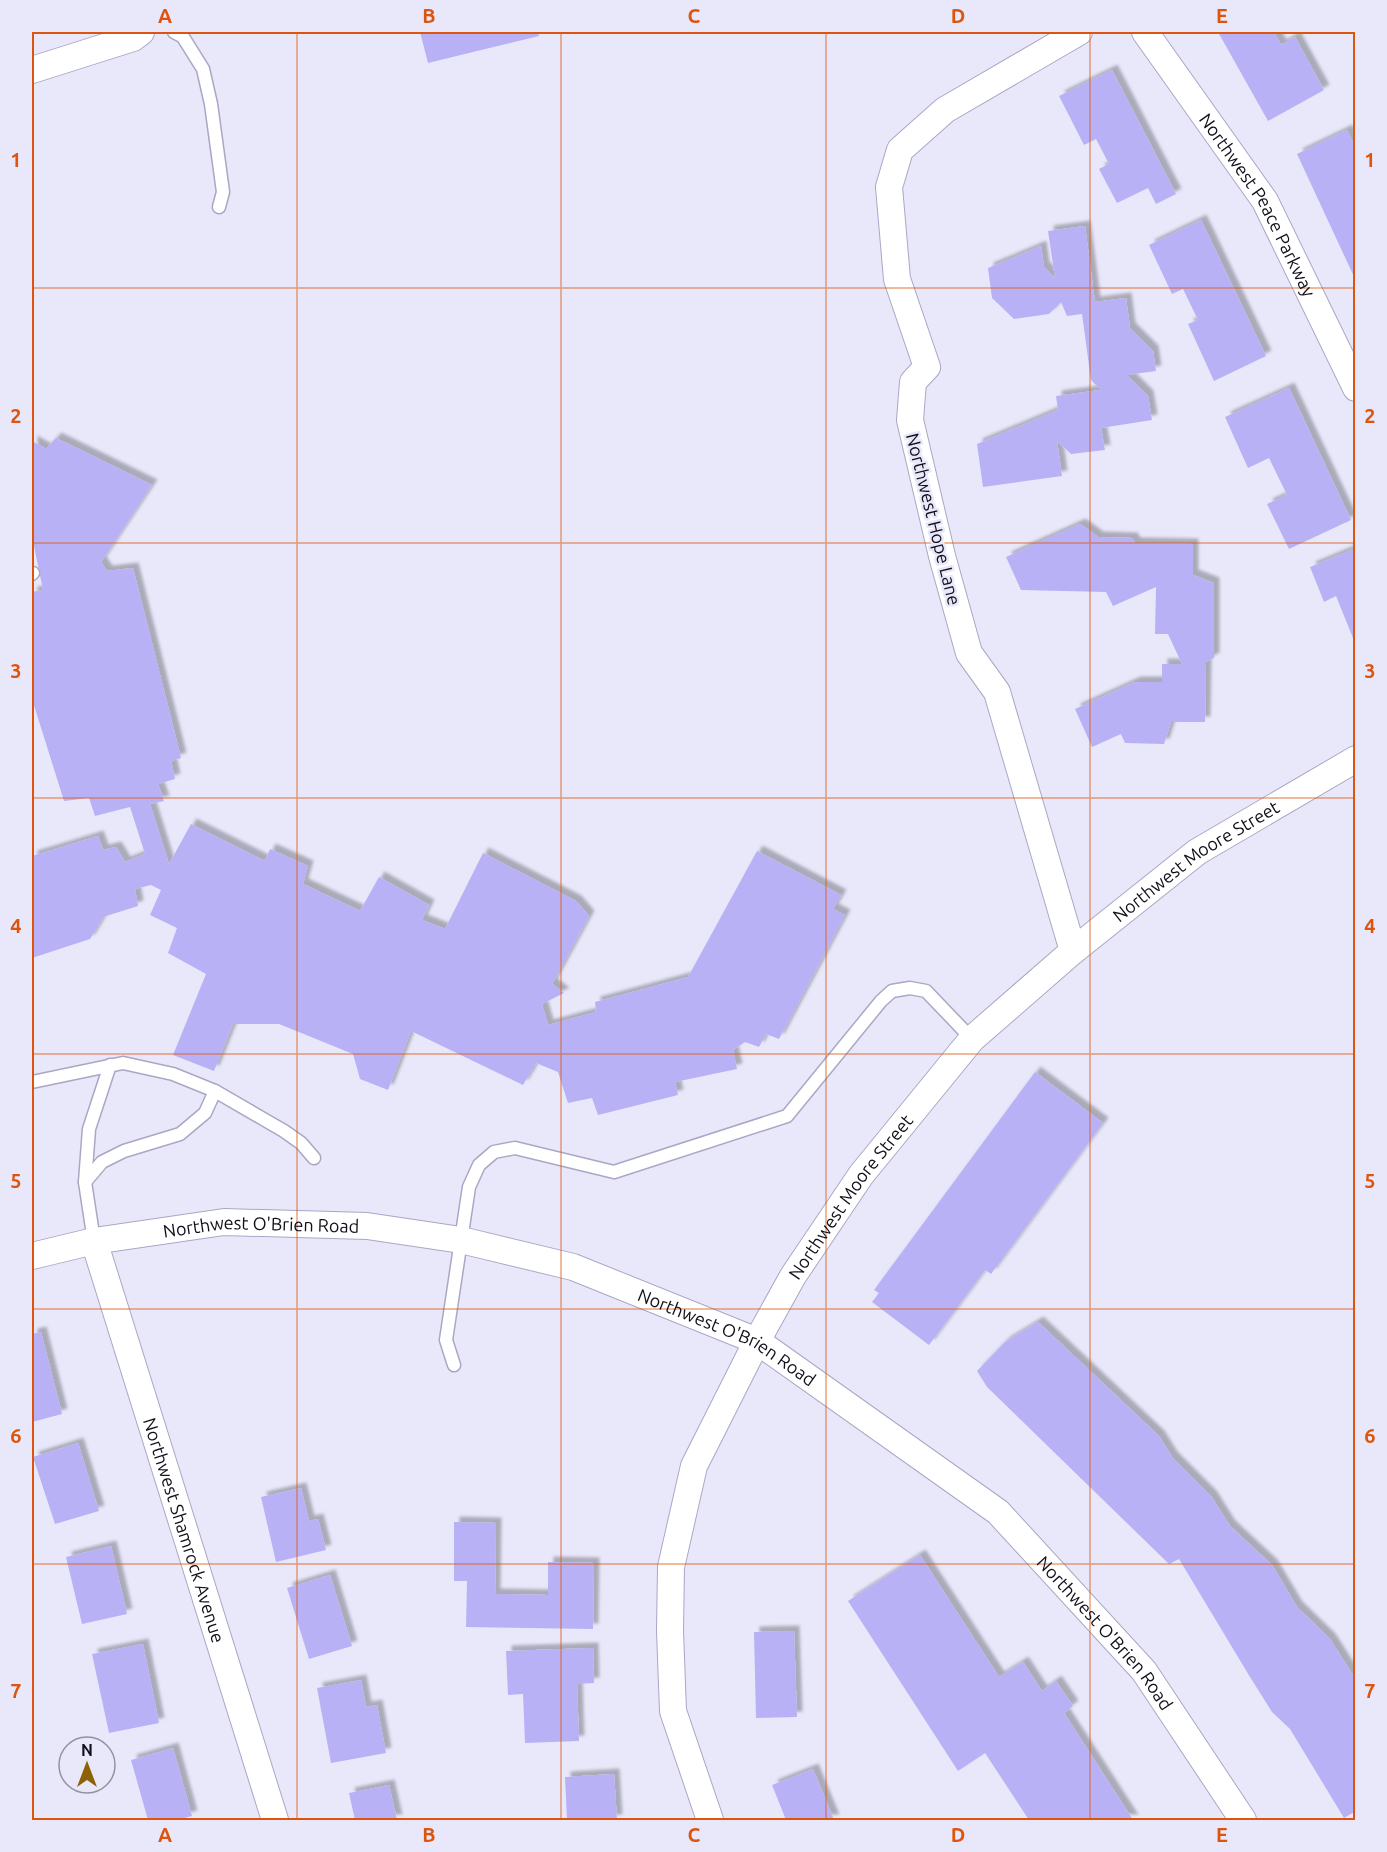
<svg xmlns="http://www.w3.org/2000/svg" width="1387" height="1852" font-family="Ubuntu,sans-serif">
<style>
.building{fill:#b8b1f5;filter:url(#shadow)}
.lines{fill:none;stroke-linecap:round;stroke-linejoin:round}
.service-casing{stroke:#a9a7c4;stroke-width:15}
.minor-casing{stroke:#a9a7c4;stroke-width:28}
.service{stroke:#fff;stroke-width:12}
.minor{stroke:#fff;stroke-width:26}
.grid{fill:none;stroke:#dd550d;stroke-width:1.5;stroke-opacity:0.55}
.labels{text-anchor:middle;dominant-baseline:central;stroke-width:5;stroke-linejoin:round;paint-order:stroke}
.street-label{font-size:18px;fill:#11101a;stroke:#e9e8fb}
.neatline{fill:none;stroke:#dd550d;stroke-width:2}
.grid-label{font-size:20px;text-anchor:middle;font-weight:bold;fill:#dd550d}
</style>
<defs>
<filter id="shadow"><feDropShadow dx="5.5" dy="-5.5" stdDeviation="1.5" flood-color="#0004"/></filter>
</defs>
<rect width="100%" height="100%" fill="#e9e8fb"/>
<g class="building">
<path d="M420 32H538L539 36 428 63Z"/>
<path d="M1218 32H1274L1281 45 1295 37 1324 90 1268 121Z"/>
<path d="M1112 70 1176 194 1156 204 1148 188 1117 203 1099 169 1109 164 1096 139 1084 145 1059 96Z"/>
<path d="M1347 130 1356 148V281L1297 154Z"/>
<path d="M1201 220 1266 356 1214 381 1188 324 1198 320 1183 289 1172 294 1149 245Z"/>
<path d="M1085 226 1095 302 1126 298 1130 328 1153 351 1156 371 1127 375 1148 396 1152 420 1101 428 1105 450 1071 454 1057 441 1062 476 983 487 977 444 1058 410 1056 396 1101 390 1091 380 1082 314 1067 316 1061 302 1049 314 1014 319 992 298 988 268 1041 246 1044 267 1055 278 1048 231Z"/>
<path d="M1289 388 1351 520 1289 549 1267 504 1287 495 1269 458 1248 468 1225 417Z"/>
<path d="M56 438 152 485 101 562 107 571 133 568 181 758 171 761 175 779 158 784 164 801 150 804 169 864 191 824 265 861 270 849 308 866 303 884 360 911 379 877 429 905 422 920 445 929 483 853 576 901 589 916 552 984 564 993 542 1004 548 1025 596 1012 595 1002 688 977 757 851 841 895 833 909 845 915 779 1039 766 1034 759 1047 745 1042 733 1050 737 1069 675 1082 678 1095 598 1115 592 1098 568 1103 558 1072 536 1063 523 1085 411 1031 388 1090 360 1079 353 1054 279 1024H233L214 1071 173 1055 206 974 168 953 177 928 150 915 161 890 151 885 135 889 138 906 103 917 90 939 32 958V856L98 836 103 850 116 847 125 862 145 854 130 807 95 816 89 798 64 801 32 699V592L43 590 34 546 32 545V441L46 449Z"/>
<path d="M1080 524 1098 537 1132 538 1135 543 1193 544V575L1214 583V658L1206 662 1205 722H1171L1164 744 1125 743 1121 734 1092 747 1075 709 1135 682H1162V664H1182L1168 634H1155L1156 587 1113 606 1106 592 1021 590 1006 557Z"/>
<path d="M1356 548V643H1355L1336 596 1324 602 1310 567Z"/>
<path d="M1035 1072 1103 1123 991 1274 985 1270 929 1345 872 1302 879 1293 874 1290Z"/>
<path d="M1038 1322 1159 1436 1172 1457 1211 1496 1230 1526 1272 1565 1297 1607 1330 1639 1356 1680V1811L1344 1818 1290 1729 1272 1712 1250 1677 1179 1559 1169 1564 987 1387 977 1371 1005 1342Z"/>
<path d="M41 1332 62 1414 32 1422V1334Z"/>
<path d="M78 1443 99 1511 55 1524 33 1457Z"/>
<path d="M301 1488 309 1521 318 1519 326 1550 276 1562 261 1497Z"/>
<path d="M454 1522 496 1523 495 1594 548 1595V1562L594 1563 593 1629 466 1627 467 1581H454Z"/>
<path d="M111 1546 127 1614 82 1624 66 1557Z"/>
<path d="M920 1555 999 1677 1023 1662 1042 1691 1056 1681 1073 1706 1064 1713 1133 1820H1029L985 1753 958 1771 848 1601Z"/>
<path d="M330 1575 352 1646 309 1659 287 1588Z"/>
<path d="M794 1631 797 1717 756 1718 754 1632Z"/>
<path d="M143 1644 159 1723 109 1733 92 1654Z"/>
<path d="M593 1648 594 1683 577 1684 579 1741 525 1743 523 1694 508 1695 506 1651Z"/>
<path d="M361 1680 366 1707 377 1705 386 1753 331 1763 317 1688Z"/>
<path d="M173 1748 192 1816 177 1820H148L131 1760Z"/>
<path d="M813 1769 834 1820H786L772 1785Z"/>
<path d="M614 1774 617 1820H567L565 1777Z"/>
<path d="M389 1785 397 1820H355L349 1793Z"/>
</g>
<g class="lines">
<defs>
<g id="service">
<path d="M174 32 183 37 203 69 211 104 223 192 219 207"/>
<path d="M32 574 33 573"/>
<path d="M32 1082 123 1063 173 1074 215 1091 284 1131 301 1143 314 1158"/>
<path d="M85 1182 102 1162 124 1151 180 1134 205 1113 215 1091"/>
<path d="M94 1241 85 1182 89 1129 110 1065"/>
<path d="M454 1365 446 1340 469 1187 479 1165 494 1152 515 1148 614 1172 787 1116 881 1001 892 991 910 988 926 991 972 1039"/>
</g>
<g id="minor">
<path id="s1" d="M1145 32 1265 201 1356 388"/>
<path d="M32 70 133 38 141 32"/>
<path d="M1073 951 997 692 969 653 942 556 910 420 913 382 927 367 897 279 889 187 900 150 945 110 1079 32"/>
<path id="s2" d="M94 1241 275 1820"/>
<path id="s3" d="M32 1256 94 1241 224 1222 367 1226 461 1240 573 1267 757 1341 998 1512 1144 1671 1243 1820"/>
<path id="s4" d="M710 1820 673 1711 670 1631 671 1567 694 1466 757 1341 793 1276 861 1175 972 1039 1073 951 1197 852 1356 759"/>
</g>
</defs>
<use href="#service" class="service-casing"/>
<use href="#minor" class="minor-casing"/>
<use href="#service" class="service"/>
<use href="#minor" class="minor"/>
</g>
<path class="grid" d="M297 32V1820M561 32V1820M826 32V1820M1090 32V1820M32 288H1356M32 543H1356M32 798H1356M32 1054H1356M32 1309H1356M32 1564H1356"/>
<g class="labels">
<g class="street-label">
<text stroke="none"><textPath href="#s1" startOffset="207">Northwest Peace Parkway</textPath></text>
<text transform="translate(934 519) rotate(76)">Northwest Hope Lane</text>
<text stroke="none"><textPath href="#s4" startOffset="1161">Northwest Moore Street</textPath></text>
<text stroke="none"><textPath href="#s4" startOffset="675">Northwest Moore Street</textPath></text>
<text stroke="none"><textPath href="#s3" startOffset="232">Northwest O'Brien Road</textPath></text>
<text stroke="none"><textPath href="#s3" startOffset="718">Northwest O'Brien Road</textPath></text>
<text stroke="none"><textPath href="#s2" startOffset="303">Northwest Shamrock Avenue</textPath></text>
<text stroke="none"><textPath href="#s3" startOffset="1204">Northwest O'Brien Road</textPath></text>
</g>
</g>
<rect width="1387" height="1852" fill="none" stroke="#e9e8fb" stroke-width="66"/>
<g transform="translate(87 1765)"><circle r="28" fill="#e9e8fb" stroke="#9392a1" stroke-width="1.5"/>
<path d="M0-4.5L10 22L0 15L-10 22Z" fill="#8d6206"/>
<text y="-9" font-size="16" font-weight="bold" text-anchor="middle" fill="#11101a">N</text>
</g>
<rect x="33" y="33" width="1321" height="1786" class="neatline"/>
<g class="grid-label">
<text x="165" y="23">A</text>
<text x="429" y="23">B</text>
<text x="694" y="23">C</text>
<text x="958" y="23">D</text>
<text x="1222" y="23">E</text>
<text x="16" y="167">1</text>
<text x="1370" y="167">1</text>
<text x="16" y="423">2</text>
<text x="1370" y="423">2</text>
<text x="16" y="678">3</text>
<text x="1370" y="678">3</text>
<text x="16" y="933">4</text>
<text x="1370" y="933">4</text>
<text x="16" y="1188">5</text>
<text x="1370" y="1188">5</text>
<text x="16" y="1443">6</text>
<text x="1370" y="1443">6</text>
<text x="16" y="1698">7</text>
<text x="1370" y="1698">7</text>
<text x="165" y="1842">A</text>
<text x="429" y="1842">B</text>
<text x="694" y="1842">C</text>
<text x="958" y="1842">D</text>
<text x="1222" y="1842">E</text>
</g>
</svg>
